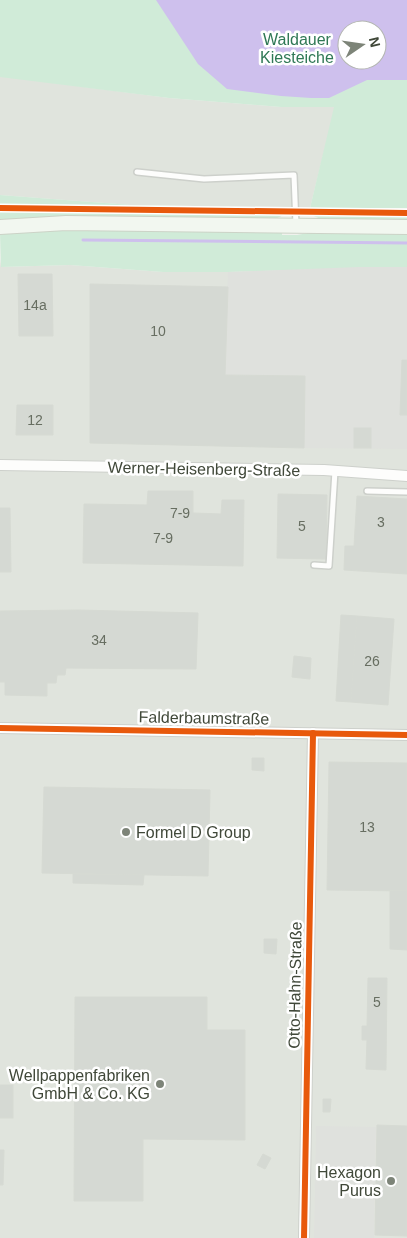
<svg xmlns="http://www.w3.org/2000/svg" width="407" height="1238" font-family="Helvetica,sans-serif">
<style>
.industrial{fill:#e0e4dd}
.green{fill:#d0ebd8;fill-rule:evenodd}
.parking{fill:#dfe1dd}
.water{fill:#cec0ed;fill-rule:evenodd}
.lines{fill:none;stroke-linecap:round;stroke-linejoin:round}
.stream{stroke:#cec0ed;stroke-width:3}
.building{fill:#d5d9d3;stroke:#d6dad3}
.service-casing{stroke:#cdd0cb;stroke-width:8}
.minor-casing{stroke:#cdd0cb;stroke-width:12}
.secondary-casing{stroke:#ccd3c7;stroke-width:16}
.service{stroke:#fdfdfc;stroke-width:5}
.minor{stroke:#fdfdfc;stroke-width:10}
.secondary{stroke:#f2f7f0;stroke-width:14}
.cycleway-casing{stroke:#fff;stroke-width:9}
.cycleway{stroke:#e8590c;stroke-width:6}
.poi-dot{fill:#7d8478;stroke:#fff;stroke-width:2}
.labels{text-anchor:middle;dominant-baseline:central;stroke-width:5;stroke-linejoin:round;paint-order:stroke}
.number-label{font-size:14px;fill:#676e61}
.park-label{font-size:16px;fill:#2f7855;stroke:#fff}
.street-label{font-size:16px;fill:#404839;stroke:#fff}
.poi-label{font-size:16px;fill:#404839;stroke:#fff;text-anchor:end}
</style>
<rect width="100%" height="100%" fill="#eff2ed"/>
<g class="industrial">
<path d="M0 76 169 98 281 107H335L310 208 131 205 0 195Z"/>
<path d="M0 258 1 267 70 265 163 272H228L407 267V1238H0Z"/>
</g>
<g class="green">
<path d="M0 0H407V208H310L334 107H281L169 98 0 77ZM347 30H377V60H347Z"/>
<path d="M0 195 131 205 292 208 291 210 0 206Z"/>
<path d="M0 210 286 214 275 219 0 221Z"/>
<path d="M309 214 407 215V220H323Z"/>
<path d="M68 229 282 231V235H297L308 233H407V267L228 272H163L70 265 1 267 0 233Z"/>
</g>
<g class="parking">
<path d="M359 267H407V449L304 448 305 376 225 375 228 272Z"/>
<path d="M316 1126 376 1127 374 1238H314Z"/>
</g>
<path class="water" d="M156 0H407V80H367L329 98H311L281 96 227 89 198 64ZM347 30H377V60H347Z"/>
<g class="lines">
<path class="stream" d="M83 240 407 243"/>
</g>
<g class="building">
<path d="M18 274H52L53 336H19Z"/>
<path d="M90 284 228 287 225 375 305 376 304 448 90 443Z"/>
<path d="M402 360H407V415H400Z"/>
<path d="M17 405H53V435H16Z"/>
<rect x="354" y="428" width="17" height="20"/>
<path d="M148 491H193V513L221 514 222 500H244L243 566 83 563 84 504 147 505Z"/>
<path d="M278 494 327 495 326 559 277 558Z"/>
<path d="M357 496 407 499V574L344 570 345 546H354Z"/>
<path d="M0 508H10L11 572H0Z"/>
<path d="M77 610 198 613 196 669 66 668 65 675H57L56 683H47V696L5 695V682H0V611Z"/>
<path d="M341 615 357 616 351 702 336 701Z"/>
<path d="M357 616 394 619 388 705 351 702Z"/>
<path d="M294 656 311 658 310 679 292 677Z"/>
<path d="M252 758H264V771L252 770Z"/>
<path d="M329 762 407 763V891L327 890Z"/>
<path d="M44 787 210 790 208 876 42 873Z"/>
<path d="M73 874 144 875 143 885 73 883Z"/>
<path d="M390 891H407V950L390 949Z"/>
<path d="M264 939H277L276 954 264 953Z"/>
<path d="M368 978H387L386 1070 366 1069 367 1040H362V1026H367Z"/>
<path d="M75 997H207V1030H245V1140L143 1139V1201H74Z"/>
<rect x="0" y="1085" width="13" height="33"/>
<path d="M323 1099H331L330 1112H323Z"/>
<path d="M377 1125 407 1126V1236L375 1235Z"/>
<path d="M0 1150H4L3 1185H0Z"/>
<path d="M263 1154 271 1158 265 1169 257 1165Z"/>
</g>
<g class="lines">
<defs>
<g id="service">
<path d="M137 172 204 179 294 175 296 225"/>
<path d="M367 491 407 492"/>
<path d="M314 565 329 566 335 471"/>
</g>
<g id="minor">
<path d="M0 465 324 470 407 476"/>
<path d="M0 728 407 735"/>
<path d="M304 1238 313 733"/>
</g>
<path id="secondary" d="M0 227 66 223 407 227"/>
</defs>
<use href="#service" class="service-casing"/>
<use href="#minor" class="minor-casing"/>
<use href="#secondary" class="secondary-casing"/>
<use href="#service" class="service"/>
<use href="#minor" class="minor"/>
<use href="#secondary" class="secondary"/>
<defs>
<g id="cycleway">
<path d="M0 208 407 213"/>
<path d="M0 728 407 735"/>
<path d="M304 1238 313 733"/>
</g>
</defs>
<use href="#cycleway" class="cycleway-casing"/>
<use href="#cycleway" class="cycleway"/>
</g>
<g class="poi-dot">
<circle cx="126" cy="832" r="5"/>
<circle cx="160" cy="1084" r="5"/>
<circle cx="391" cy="1181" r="5"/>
</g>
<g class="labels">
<g class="number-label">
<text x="35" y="305">14a</text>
<text x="158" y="331">10</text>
<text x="35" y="420">12</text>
<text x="180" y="513">7-9</text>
<text x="381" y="522">3</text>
<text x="302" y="526">5</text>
<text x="163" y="538">7-9</text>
<text x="99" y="640">34</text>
<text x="372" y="661">26</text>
<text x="367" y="827">13</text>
<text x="377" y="1002">5</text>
</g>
<g class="park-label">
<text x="297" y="39">Waldauer<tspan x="297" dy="18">Kiesteiche</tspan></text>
</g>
<g class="street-label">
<text transform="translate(204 469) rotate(1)">Werner-Heisenberg-Straße</text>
<text transform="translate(204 718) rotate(1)">Falderbaumstraße</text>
<text transform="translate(295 985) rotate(-89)">Otto-Hahn-Straße</text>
</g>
<g class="poi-label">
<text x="136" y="832" text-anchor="start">Formel D Group</text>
<text x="150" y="1075">Wellpappenfabriken<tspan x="150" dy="18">GmbH &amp; Co. KG</tspan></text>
<text x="381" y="1172">Hexagon<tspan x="381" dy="18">Purus</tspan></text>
</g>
</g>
<g transform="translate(362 45) rotate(77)"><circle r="24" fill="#ffffff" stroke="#b3b6b0"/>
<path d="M0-4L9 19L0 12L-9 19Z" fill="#7d8478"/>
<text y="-8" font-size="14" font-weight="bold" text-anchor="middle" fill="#404839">N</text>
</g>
</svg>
